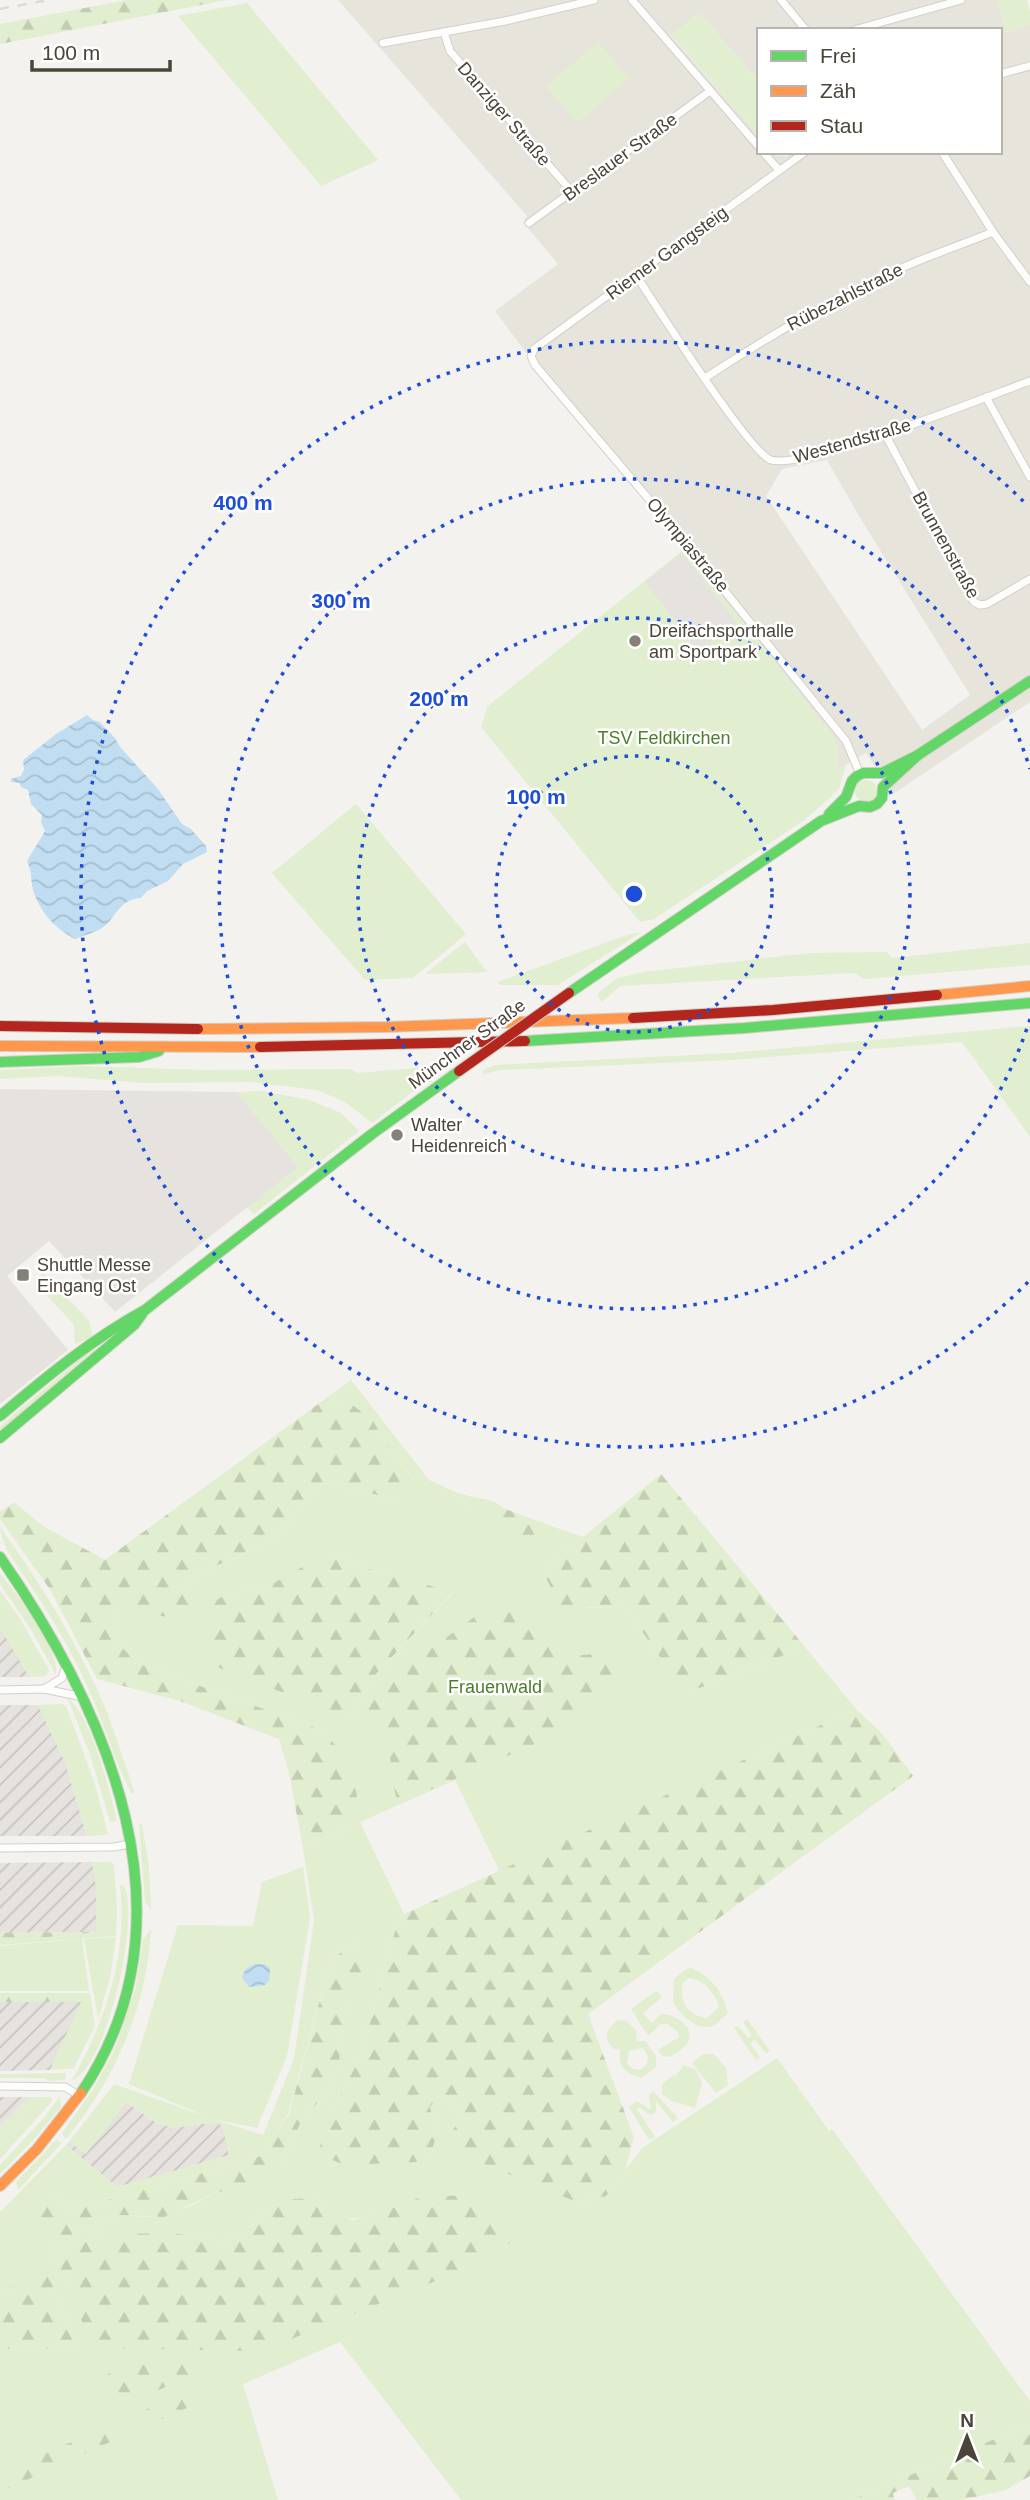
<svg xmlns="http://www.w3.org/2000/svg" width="1030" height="2500" font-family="Helvetica,sans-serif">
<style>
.residential{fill:#e7e4dc;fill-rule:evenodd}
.industrial{fill:url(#industrial-furrows)}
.green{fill:#e1eecf;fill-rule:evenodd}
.forest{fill:url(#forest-firs)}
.parking{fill:#e6e3df}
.water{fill:url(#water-waves)}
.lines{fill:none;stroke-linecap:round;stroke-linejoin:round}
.street-casing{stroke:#d2d0cb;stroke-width:9}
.fast-casing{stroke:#d3cfc5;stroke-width:12}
.slow-casing{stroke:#d3cfc5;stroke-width:12}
.jam-casing{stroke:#d3cfc5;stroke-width:12}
.street{stroke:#fdfdfc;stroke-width:7}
.fast{stroke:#63d668;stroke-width:10}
.slow{stroke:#ff974d;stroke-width:10}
.jam{stroke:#b3261e;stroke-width:10}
.rail{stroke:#dbdbda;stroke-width:2.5;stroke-dasharray:9 9;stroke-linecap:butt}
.jam-bridge-casing{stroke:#d3cfc5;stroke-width:12;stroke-linecap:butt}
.jam-bridge{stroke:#b3261e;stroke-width:10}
.ring{fill:none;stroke:#1d4ed8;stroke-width:3.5;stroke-dasharray:3.5 7}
.poi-dot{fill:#868178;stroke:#fff;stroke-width:2.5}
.labels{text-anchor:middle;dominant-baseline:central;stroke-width:5;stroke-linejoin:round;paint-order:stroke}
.street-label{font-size:18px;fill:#4b4439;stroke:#fff}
.poi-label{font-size:18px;fill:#4b4439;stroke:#fff;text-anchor:start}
.park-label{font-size:18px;fill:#4a7f2a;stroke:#fff}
.centre{fill:#1d4ed8;stroke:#fff;stroke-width:3.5}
.ring-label{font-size:21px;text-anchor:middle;font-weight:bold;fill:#1d4ed8;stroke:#fff;stroke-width:5;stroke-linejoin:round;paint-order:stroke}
</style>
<defs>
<pattern id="industrial-furrows" width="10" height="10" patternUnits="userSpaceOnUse" patternTransform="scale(1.75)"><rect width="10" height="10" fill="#e6e2de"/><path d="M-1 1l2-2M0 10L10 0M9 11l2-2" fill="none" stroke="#c7c3bf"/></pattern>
<pattern id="forest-firs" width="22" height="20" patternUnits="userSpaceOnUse" patternTransform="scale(1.75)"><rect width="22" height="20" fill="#e1eecf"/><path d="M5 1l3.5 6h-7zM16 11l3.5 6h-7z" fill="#c3cdb2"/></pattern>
<pattern id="water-waves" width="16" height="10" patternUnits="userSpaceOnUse" patternTransform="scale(1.75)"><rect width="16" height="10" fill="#c0ddf1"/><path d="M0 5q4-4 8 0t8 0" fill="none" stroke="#a6bfcf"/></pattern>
</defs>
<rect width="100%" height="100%" fill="#f4f2ee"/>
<path class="residential" d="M338 0H997L1007 32 1030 25V702L893 794 866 753 835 771 838 755 834 738 749 629 682 551 691 544 524 350 495 311 558 264 523 222 527 216ZM699 13 759 81V30H1000V152H792L787 156 775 155 772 152H759V136L671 36ZM827 460 859 516 970 695 922 730 766 496 782 469Z"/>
<g class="industrial">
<path d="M0 1628 18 1656 29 1677H0Z"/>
<path d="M0 1705H38L65 1762 87 1836H0Z"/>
<path d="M92 1862 96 1885V1932L0 1933V1863Z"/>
<path d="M82 2001 50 2070 0 2071V2002Z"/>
<path d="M0 2097H30L0 2127Z"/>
<path d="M126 2102 157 2123 174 2128 217 2122 222 2126 230 2155 117 2187 66 2145 69 2142 86 2153Z"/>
</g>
<g class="green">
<path d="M997 0H1027L1030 11V25L1007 32Z"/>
<path d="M247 3 378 160 321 186 178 16Z"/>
<path d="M699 13 759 81V136L671 35Z"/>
<path d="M598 42 629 78 577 123 546 86Z"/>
<path d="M682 551 749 629 834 738 838 755 835 770 846 764 839 789 829 799 803 821 654 919 640 922 481 727 488 706Z"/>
<circle cx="866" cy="791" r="11"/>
<path d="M356 804 466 934 413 978 365 980 272 873Z"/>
<path d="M642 932 558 985H499L498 982 627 935Z"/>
<path d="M465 942 487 972 425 974Z"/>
<path d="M1030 943V965L864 979 854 973 620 986 602 1002 597 994 617 978 643 972 811 953 887 952 892 958Z"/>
<path d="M1030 1026V1137L962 1042 731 1060 501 1070 484 1074 482 1071 495 1065 731 1053Z"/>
<path d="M82 1066 204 1070 350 1069 358 1073 427 1067 432 1077 372 1123 345 1102 317 1090 249 1082 144 1083 57 1076 0 1079V1070Z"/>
<path d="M261 1091 310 1100 341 1113 359 1131 254 1214 247 1207 297 1166 237 1092Z"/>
<path d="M43 1273 90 1322 92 1337 75 1344 74 1325 36 1283Z"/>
<path d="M93 1348 95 1350 91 1353 0 1431V1426Z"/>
<path d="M351 1380 429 1480 458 1493 467 1504 508 1528 552 1542 560 1529 583 1537 544 1573 588 1608H626L664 1663 692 1691 805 1647 856 1709 500 1872 455 1780 360 1822 404 1914 395 1931 361 2055 334 2108 431 2154 437 2133 430 2107 438 2096 451 2097 461 2118 537 2184 580 2203 606 2196 642 2148 777 2058 829 2131 832 2129 1030 2401V2424L852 2500H461L340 2342 361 2333 243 2384 278 2500H0V2349L75 2348 48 2273 0 2293V2212L66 2145 117 2187 229 2155 222 2126 217 2122 174 2128 157 2123 127 2102 86 2154 69 2142 114 2084 210 2118 129 2084 178 1925 253 1926 262 1882 303 1867 310 1918 287 2056 257 2128 216 2120 263 2135 294 2059 314 1920 303 1848 347 1828 322 1730 139 1664 110 1636 117 1609 184 1618 183 1590 194 1576 270 1541 322 1483 395 1499 414 1479 391 1451 372 1419 351 1404 330 1403 329 1396ZM335 1554 366 1568 453 1593 373 1677 351 1719 225 1595 267 1587ZM357 1943 346 2000 339 2062 332 2086 301 2122 281 2166 219 2191 189 2207 149 2217 120 2215 49 2244 53 2196 70 2209 119 2197 261 2156 288 2114 331 1959ZM316 2198C343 2218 343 2223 377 2214L94 2348 54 2254 93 2238 173 2233 221 2241 245 2236 264 2211Z"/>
<path d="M0 1527C41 1583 77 1643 105 1707 116 1735 125 1765 135 1793L132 1794C114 1762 105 1724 89 1690 67 1640 38 1595 7 1551 5 1543 0 1536 0 1527Z"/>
<path d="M0 1573C15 1591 62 1653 56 1675L32 1631 0 1584Z"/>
<path d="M0 1591 19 1617 49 1670 46 1676 29 1677 0 1628Z"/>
<path d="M67 1697C92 1717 109 1789 117 1821L110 1822 91 1757Z"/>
<path d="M63 1704 66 1706 95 1784 108 1835 87 1836 65 1762 38 1705Z"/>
<path d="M139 1824H142L149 1867 151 1910 145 1901Z"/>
<path d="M92 1862H110L114 1865 117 1908 116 1936 0 1945V1942L96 1932V1885Z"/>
<path d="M120 1885H123C142 1914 106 2070 72 2080 106 2021 128 1954 120 1885Z"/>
<path d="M151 1929C147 2007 115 2079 66 2139L62 2133 92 2091 114 2051 135 1990 143 1940Z"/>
<path d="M116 1937 110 1978 98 2019 84 1939Z"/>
<path d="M82 1939 89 1991H0V1946Z"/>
<path d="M691 1968C712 1977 722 1991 728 2013 724 2016 719 2022 715 2025 699 2033 680 2015 673 2002L674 1979 686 1969ZM689 1978C704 1980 715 1993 719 2007L707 2018C688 2016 680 2003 682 1984Z"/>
<path d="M656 1991 662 1997 643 2013 652 2023 661 2014C674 2013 696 2027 688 2042 685 2048 676 2053 670 2057L663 2056 658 2050 679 2037 678 2032 668 2024H661L648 2036 631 2009Z"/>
<path d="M70 1993H90L95 2026 74 2068 50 2070 81 2002H69Z"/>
<path d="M747 2019 770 2051 766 2054 755 2040 750 2043 760 2057 756 2060 734 2028 738 2026 748 2038 752 2036 743 2022Z"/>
<path d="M618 2020 627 2021 637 2031 636 2041H645L656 2056V2067L641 2078C626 2074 616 2066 621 2050L614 2049C602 2038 607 2028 618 2020ZM643 2048 648 2056 647 2064 640 2070 633 2069 627 2064 629 2051Z"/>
<path d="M703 2054H714L726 2068 728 2085 716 2093 692 2063Z"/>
<path d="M684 2065 696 2070 702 2084 695 2108 672 2101 662 2094V2084L673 2075H676Z"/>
<path d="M66 2073 65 2080 48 2081 45 2078H0V2074Z"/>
<path d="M653 2091 678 2118 673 2122 656 2101V2112L650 2115 640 2108 637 2109 655 2137 649 2140 629 2107 637 2101 651 2110 649 2095Z"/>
<path d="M60 2096 61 2107 36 2137 0 2174V2165L43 2119Z"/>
<path d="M30 2097H50L53 2100 0 2159V2141L33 2101Z"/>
<path d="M56 2140 62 2143 18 2190 16 2182Z"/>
</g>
<g class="forest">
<path d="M127 0H227L0 44V24Z"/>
<path d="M329 1396 331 1403 351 1404 372 1419 391 1451 414 1480 396 1499 322 1483 270 1541 194 1576 183 1590 191 1600 184 1619 117 1610 110 1636 139 1664 322 1730 347 1758 357 1795 347 1828 303 1848 289 1773 279 1739 180 1701 97 1679 51 1591 0 1519V1512L14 1502 43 1526 105 1560Z"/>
<path d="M661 1474 805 1647 692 1691 664 1683V1663L626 1608 560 1607 544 1573 583 1537Z"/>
<path d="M458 1493 495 1502 505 1509 560 1529 552 1543C517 1536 480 1521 458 1493Z"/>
<path d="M335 1554 366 1568 453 1592 373 1677 351 1719 207 1663 208 1605 225 1595 267 1587 304 1566Z"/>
<path d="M513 1606 561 1657 605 1653C620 1669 610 1696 595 1710 574 1729 540 1742 514 1753 478 1769 442 1785 405 1801L397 1799C385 1761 402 1749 361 1720L380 1691 393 1677 481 1612Z"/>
<path d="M856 1709 884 1736 913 1776 588 2014 634 2137 625 2171 606 2196 579 2203 458 2153 449 2136 461 2118 451 2097 438 2096 430 2107 437 2133 431 2154 416 2162 345 2165 320 2155 321 2133 361 2055 395 1931 404 1914Z"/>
<path d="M96 1932 0 1942V1933Z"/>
<path d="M357 1943 364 1982 346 2000 339 2062 332 2086 301 2122 281 2166 250 2190 236 2196 219 2191 164 2217 120 2215 49 2244 32 2213 53 2196 70 2209 119 2197 261 2156 289 2114 331 1959Z"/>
<path d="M0 1993H70L69 2002H0Z"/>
<path d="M30 2097 34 2100 0 2141V2127Z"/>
<path d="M463 2195 496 2209 521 2237 458 2272 261 2351 93 2348 54 2254 93 2238 124 2234 173 2233 221 2241 245 2236 264 2211 294 2199 316 2198 337 2213 352 2220 377 2214 419 2198Z"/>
<path d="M48 2272 75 2348 0 2349V2293Z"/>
<path d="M130 2364H223L116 2407 104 2376Z"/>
<path d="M180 2395 187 2408 136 2430 129 2417Z"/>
<path d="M113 2424 119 2438 5 2490 0 2473Z"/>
<path d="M1030 2424V2476L1003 2491 960 2500H917L909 2486 893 2493 894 2500H852Z"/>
</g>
<g class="parking">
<path d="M682 553 736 622 698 651 645 582Z"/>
<path d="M0 1089 237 1092 298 1167 115 1312 49 1241 7 1276 68 1350 0 1404Z"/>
</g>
<g class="water">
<path d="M87 715 93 720 100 722 114 737 121 748 158 789 182 824 191 829 206 846 207 852 183 864 168 881 147 891 141 898C122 899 118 912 107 924 99 932 85 935 75 939 56 929 42 915 34 893 30 882 33 874 27 861L45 831 41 823 42 815 31 804 28 790 21 787 20 783 11 782V779L21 776 24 769 23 760 56 734Z"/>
<path d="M257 1964H264L270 1968 269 1980 265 1985 249 1987 242 1978C244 1969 248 1966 257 1964Z"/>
</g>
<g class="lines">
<defs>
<g id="street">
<path d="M632 0 759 147"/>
<path d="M781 0 806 30"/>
<path d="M854 30 961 0"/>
<path d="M444 32 450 51 572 192"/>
<path d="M383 43 505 21 594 0"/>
<path d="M1000 74 1030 66"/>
<path d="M763 152 779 170"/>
<path d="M805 152 534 349 531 356 535 365 686 543 846 741 860 774"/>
<path d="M942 152 993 232 1030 282"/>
<path d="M529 223 710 91"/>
<path d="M636 275C654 303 750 453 771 460 804 470 988 396 1030 381"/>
<path d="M705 378C772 334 843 292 918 261 943 251 968 242 993 232"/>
<path d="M986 397 1030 477"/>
<path d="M885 434 974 602 980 605 987 604 1030 579"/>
<path d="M44 1689 62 1678 67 1664"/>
<path d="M0 1690 44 1689 83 1697"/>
<path d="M0 1848 114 1847 130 1844"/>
<path d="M0 2086 65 2087 80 2096"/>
</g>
<g id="fast">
<path d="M829 814 846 797 852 781 857 776 863 773H882L918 755 1030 681"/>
<path d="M569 993 821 821 859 806 870 807 877 804 882 798 883 787 918 755"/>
<path d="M525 1041 745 1028 1030 1003"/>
<path d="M0 1062 139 1057 159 1051"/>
<path d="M0 1416C46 1377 92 1339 145 1310L372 1134 459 1071"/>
<path d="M0 1438 134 1325 142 1314"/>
<path d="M0 1557C107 1711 200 1918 81 2093"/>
</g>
<g id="slow">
<path d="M937 995 1030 986"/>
<path d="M198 1029 387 1027 633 1018"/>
<path d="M0 1046 260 1047"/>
<path d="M0 2186 37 2149 81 2093"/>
</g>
<g id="jam">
<path d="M633 1018 773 1010 937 995"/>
<path d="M0 1026 198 1029"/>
<path d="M260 1047 525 1041"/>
</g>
</defs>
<use href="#street" class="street-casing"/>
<use href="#fast" class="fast-casing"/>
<use href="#slow" class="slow-casing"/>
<use href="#jam" class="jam-casing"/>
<use href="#street" class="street"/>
<use href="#fast" class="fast"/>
<use href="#slow" class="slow"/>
<use href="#jam" class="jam"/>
<path class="rail" d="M0 9 48 0"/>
<defs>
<path id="jam-bridge" d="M459 1071 569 993"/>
</defs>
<use href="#jam-bridge" class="jam-bridge-casing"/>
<use href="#jam-bridge" class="jam-bridge"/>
</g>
<g class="ring">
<circle cx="634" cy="894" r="138"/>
<circle cx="634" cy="894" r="276"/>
<path d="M1030 1019A415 415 0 1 1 1030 769"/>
<path d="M1028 1282A553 553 0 1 1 1028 506"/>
</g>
<g class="poi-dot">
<circle cx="635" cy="641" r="7"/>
<circle cx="397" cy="1135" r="7"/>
<rect x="16" y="1268" width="14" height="14" rx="3.5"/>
</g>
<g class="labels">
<g class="street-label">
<text transform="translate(504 114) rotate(49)">Danziger Straße</text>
<text transform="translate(620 157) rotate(-36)">Breslauer Straße</text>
<text transform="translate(667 253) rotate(-36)">Riemer Gangsteig</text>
<text transform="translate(845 297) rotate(-27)">Rübezahlstraße</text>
<text transform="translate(852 441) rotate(-16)">Westendstraße</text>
<text transform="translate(688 545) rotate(50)">Olympiastraße</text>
<text transform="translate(946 545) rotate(61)">Brunnenstraße</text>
<text transform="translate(467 1044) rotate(-36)">Münchner Straße</text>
</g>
<g class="poi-label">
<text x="649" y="631">Dreifachsporthalle<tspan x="649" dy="21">am Sportpark</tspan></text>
<text x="411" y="1125">Walter<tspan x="411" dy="21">Heidenreich</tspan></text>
<text x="37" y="1265">Shuttle Messe<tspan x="37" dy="21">Eingang Ost</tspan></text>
</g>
<g class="park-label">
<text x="664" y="738">TSV Feldkirchen</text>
<text x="495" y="1687">Frauenwald</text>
</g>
</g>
<circle cx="634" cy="894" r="10" class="centre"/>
<g class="ring-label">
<text x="243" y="510">400 m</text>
<text x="341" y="608">300 m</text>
<text x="439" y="706">200 m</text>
<text x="536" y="804">100 m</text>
</g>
<rect x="757" y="28" width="245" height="126" fill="#ffffff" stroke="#b7b4b0" stroke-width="2"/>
<rect x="771" y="51" width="35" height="10" fill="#63d668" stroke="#b7b4b0" stroke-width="2"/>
<text x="820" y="63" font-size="21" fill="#4b4439">Frei</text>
<rect x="771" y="86" width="35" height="10" fill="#ff974d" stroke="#b7b4b0" stroke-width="2"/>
<text x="820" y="98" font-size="21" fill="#4b4439">Zäh</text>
<rect x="771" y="121" width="35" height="10" fill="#b3261e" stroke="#b7b4b0" stroke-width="2"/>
<text x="820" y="133" font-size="21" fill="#4b4439">Stau</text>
<g transform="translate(967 2437)" stroke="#ffffff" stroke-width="5" paint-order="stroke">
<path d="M0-5L12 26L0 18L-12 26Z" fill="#4b4439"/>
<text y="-10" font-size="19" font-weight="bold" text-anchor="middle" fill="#4b4439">N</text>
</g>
<path d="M32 60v10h138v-10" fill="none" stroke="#4b4439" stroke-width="3.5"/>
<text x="42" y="60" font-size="21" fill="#4b4439" stroke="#ffffff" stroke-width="5" paint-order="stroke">100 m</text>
</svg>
